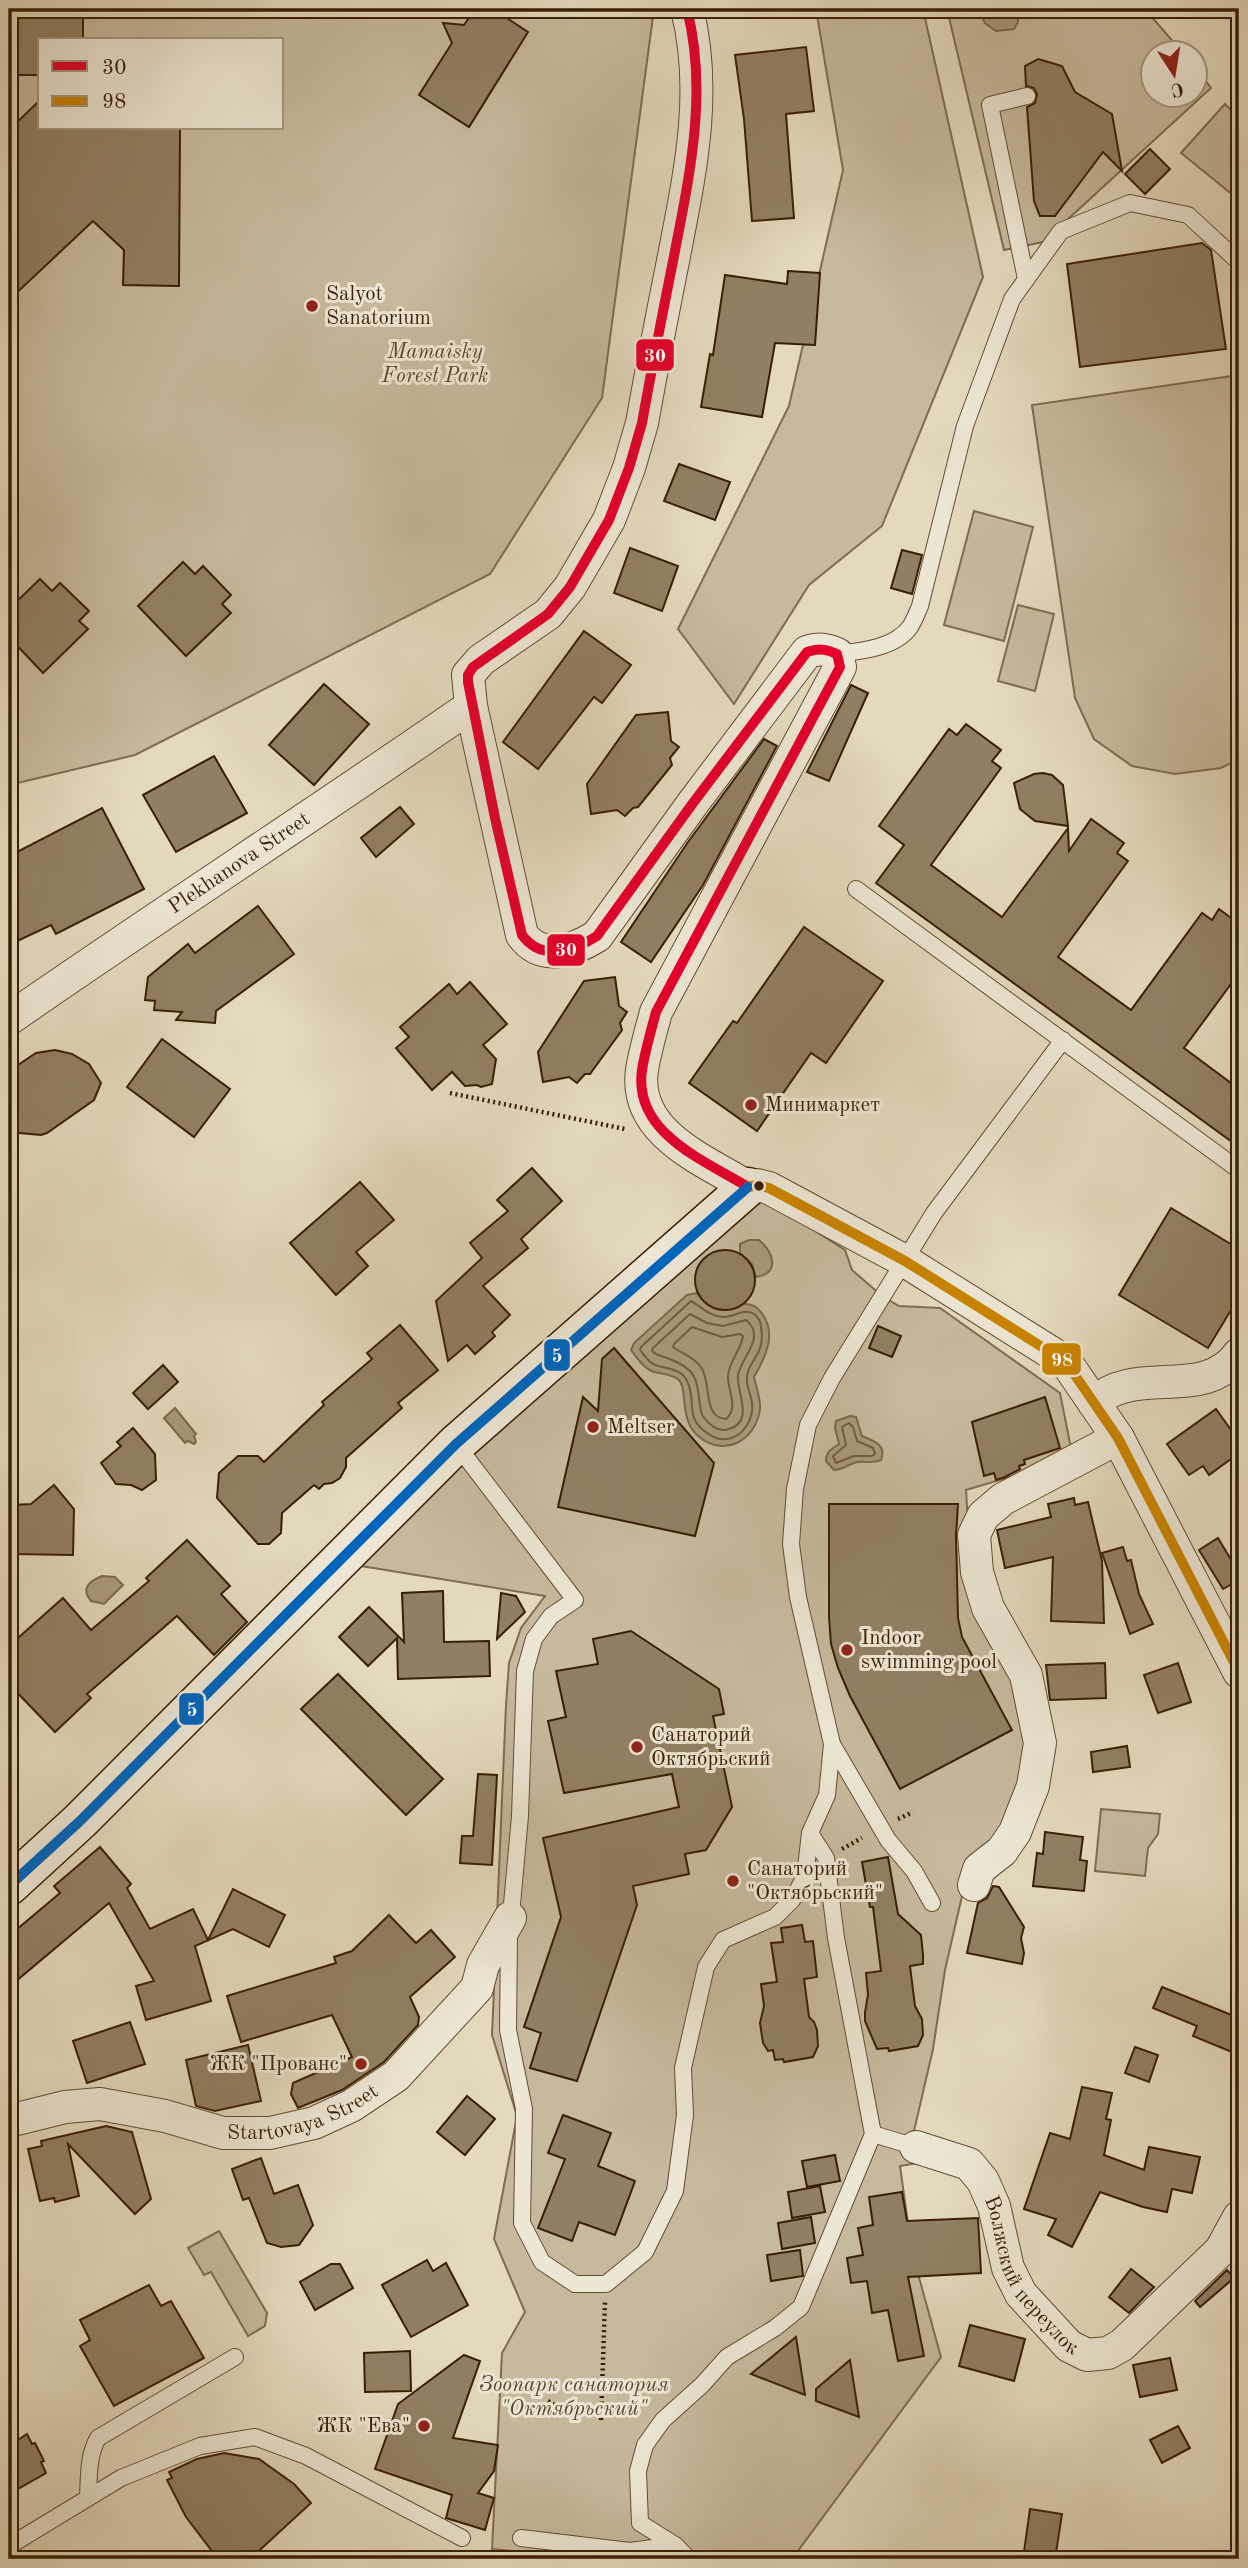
<svg xmlns="http://www.w3.org/2000/svg" width="1248" height="2568" font-family="'Old Standard TT',serif">
<style>
.green{fill:#c7b99d;stroke:#806c50;stroke-width:2;fill-rule:evenodd}
.water{fill:#aa997d;stroke:#7d684c;stroke-width:2}
.lines{fill:none;stroke-linecap:round;stroke-linejoin:round}
.shore{stroke:#725c40;stroke-width:2}
.building{fill:#927f63;stroke:#3a1e02;stroke-width:2}
.lane-casing{stroke:#644d31;stroke-width:18}
.street-casing{stroke:#644d31;stroke-width:34}
.secondary-casing{stroke:#3a1e02;stroke-width:41}
.path{stroke:#3a1e02;stroke-width:4.5;stroke-dasharray:2 3.5;stroke-linecap:butt}
.lane{stroke:#ede6d4;stroke-width:16}
.street{stroke:#ede6d4;stroke-width:32}
.secondary{stroke:#ede6d4;stroke-width:38}
.bus-1-casing{stroke:#ede6d4;stroke-width:16}
.bus-2-casing{stroke:#ede6d4;stroke-width:16}
.bus-3-casing{stroke:#ede6d4;stroke-width:16}
.bus-1{stroke:#e4002b;stroke-width:10}
.bus-2{stroke:#c88400;stroke-width:10}
.bus-3{stroke:#0065bd;stroke-width:10}
.poi-dot{fill:#8f2418;stroke:#ede6d4;stroke-width:2.5}
.bus-dot{fill:#3a1e02;stroke:#ede6d4;stroke-width:2.5}
.labels{text-anchor:middle;dominant-baseline:central;stroke-width:6;stroke-linejoin:round;paint-order:stroke}
.poi-label{font-size:21px;fill:#3a1e02;stroke:#ede6d4;text-anchor:start}
.park-label{font-size:21px;font-style:italic;fill:#5d4529;stroke:#ede6d4}
.street-label{font-size:21px;fill:#3a1e02;stroke:#ede6d4}
.line-badge{stroke:#ede6d4;stroke-width:2.5}
.badge-label{font-size:19px;text-anchor:middle;font-weight:bold;fill:#fff}
</style>
<rect width="100%" height="100%" fill="#e4d9bd"/>
<filter id="stains"><feTurbulence type="fractalNoise" baseFrequency=".00286" numOctaves="4"/><feColorMatrix values="0 0 0 0 .2 0 0 0 0 .09 0 0 0 0 .02 0 0 0 .5 -.17"/></filter>
<radialGradient id="worn" r=".72"><stop offset=".6" stop-color="#630" stop-opacity="0"/><stop offset="1" stop-color="#630" stop-opacity=".3"/></radialGradient>
<g class="green">
<path d="M9 9H654L602 398 490 574 135 755 9 785ZM40 40H282V128H40Z"/>
<path d="M816 9H923L983 277 882 526 809 585 734 704 678 629 789 406 843 170Z"/>
<path d="M947 9H1145L1182 52H1154V94H1196V69L1211 88 1043 242 1004 250Z"/>
<path d="M1225 104 1239 118V200L1181 153Z"/>
<path d="M1239 375V759L1221 768 1175 774 1132 766 1094 739 1075 698 1032 405Z"/>
<path d="M974 511 1033 527 1004 641 944 625Z"/>
<path d="M1018 605 1054 614 1035 691 998 681Z"/>
<path d="M762 1197 845 1250 852 1270 882 1296 899 1306 940 1308 1060 1393 1073 1458 966 1490 971 1569 1028 1722 1025 1774 1006 1826 972 1865 962 1896 945 1970 933 2049 914 2131 918 2163 900 2166 912 2252 941 2357 792 2559H595L492 2549 502 2353 525 2312 494 2239 517 2116 492 2035 506 1705 509 1663 521 1628 545 1596 349 1564Z"/>
<path d="M1101 1809 1160 1814 1158 1834 1148 1848 1145 1876 1095 1871Z"/>
<path d="M219 2231 267 2313 265 2326 248 2336 211 2272 204 2275 188 2248Z"/>
</g>
<g class="water">
<path d="M978 9H1018V22L1014 29 996 31 985 23Z"/>
<path d="M749 1240H759C773 1252 781 1273 756 1277L752 1264 740 1253V1244Z"/>
<path d="M697 1293C705 1304 715 1313 730 1309 735 1308 740 1304 745 1304 752 1304 756 1306 760 1311 778 1332 766 1356 754 1377 756 1387 761 1399 760 1409 756 1441 723 1459 697 1435 679 1418 688 1389 679 1380 672 1374 662 1374 654 1372 644 1369 637 1358 631 1350L634 1343 687 1295Z"/>
<path d="M175 1408 196 1434 194 1436 196 1442 194 1444 188 1441 185 1443 164 1418Z"/>
<path d="M850 1416 856 1417 862 1436C874 1441 887 1445 881 1460 872 1464 866 1461 857 1462 848 1464 843 1470 834 1470L826 1461C826 1451 832 1449 839 1444L835 1428 836 1421Z"/>
<path d="M102 1576 115 1577 123 1585 104 1604 91 1601C80 1588 90 1581 102 1576Z"/>
</g>
<g class="lines">
<g class="shore">
<path d="M691 1301C702 1307 709 1316 723 1317 734 1318 744 1307 754 1314 758 1317 761 1322 761 1327 766 1355 748 1360 747 1377 746 1386 751 1395 752 1403 754 1419 743 1437 727 1439 719 1440 714 1438 707 1433 684 1418 697 1400 687 1381 681 1368 666 1369 655 1365 648 1362 644 1355 640 1350L641 1347Z"/>
<path d="M690 1314 707 1323 723 1326 746 1320C767 1337 741 1357 738 1375 736 1391 755 1422 729 1429 717 1433 709 1424 702 1415 695 1388 704 1373 672 1360 665 1356 658 1357 652 1351L653 1348Z"/>
<path d="M692 1327 722 1337 740 1334 743 1336C741 1351 728 1362 728 1377 728 1392 739 1408 726 1419 702 1418 712 1382 701 1367 694 1357 683 1354 673 1347L674 1344Z"/>
<path d="M849 1423 853 1427 857 1441 873 1448 875 1454 872 1456H854L836 1463 833 1456 846 1445 842 1427Z"/>
</g>
</g>
<g class="building">
<path d="M9 9H83V40H40V75H9Z"/>
<path d="M475 9H493L528 32 469 127 419 95 452 43 443 23 464 25Z"/>
<path d="M806 47 814 111 786 114 794 218 752 221 744 119 735 55Z"/>
<path d="M1038 59 1062 66 1075 92 1112 114 1122 171 1103 152 1055 216H1040L1034 201 1027 107 1035 103 1037 94 1034 88 1026 86 1025 66Z"/>
<path d="M40 100V128H180L179 286 123 285 124 250 93 221 9 300V130Z"/>
<path d="M1150 149 1170 169 1145 194 1125 174Z"/>
<path d="M1202 243 1211 250 1226 349 1080 367 1067 264Z"/>
<path d="M788 271 820 273 815 345 775 343 762 417 701 407 710 354 713 355 725 275 787 284Z"/>
<path d="M679 464 730 482 715 520 664 501Z"/>
<path d="M630 548 678 566 662 611 614 593Z"/>
<path d="M902 550 922 555 912 594 891 588Z"/>
<path d="M183 562 195 574 203 566 231 595 222 604 231 613 186 656 138 606Z"/>
<path d="M40 579 52 591 60 583 89 611 79 621 88 629 43 673 9 637V609Z"/>
<path d="M584 631 631 665 602 703 594 697 538 769 503 742Z"/>
<path d="M324 684 369 724 314 785 269 745Z"/>
<path d="M851 685 868 693 829 781 807 772Z"/>
<path d="M668 712 671 741 679 747 670 758 672 765 638 807 633 808 625 816 617 810 591 814 587 784 636 715Z"/>
<path d="M966 724 1001 750 992 761 1001 768 931 865 1002 917 1068 828 1069 851 1091 819 1124 843 1117 853 1128 861 1058 957 1131 1010 1202 913 1212 920 1219 909 1239 924V973L1184 1048 1239 1089V1147L876 883 904 845 879 826 949 729 957 735Z"/>
<path d="M764 739 777 746 703 885 651 962 621 942 688 842Z"/>
<path d="M214 756 247 813 176 852 143 795Z"/>
<path d="M1043 773 1052 775 1063 785 1068 826 1035 821 1020 809 1014 783 1034 774Z"/>
<path d="M400 807 414 824 376 857 361 838Z"/>
<path d="M102 808 144 889 56 934 51 925 9 945V856Z"/>
<path d="M258 906 294 954 216 1011 215 1023 176 1020 182 1012 154 1010 155 1001 145 1000 148 977 188 944 195 953Z"/>
<path d="M804 927 883 981 826 1063 811 1053 757 1131 689 1083 733 1021 737 1023Z"/>
<path d="M615 977 619 1006 627 1012 620 1023 622 1030 590 1074H585L577 1083 569 1077 543 1082 538 1052 584 981Z"/>
<path d="M470 982 507 1024 483 1045 496 1059 492 1084 481 1087 477 1085 465 1086 452 1072 432 1090 396 1048 409 1037 400 1027 449 984 457 994Z"/>
<path d="M162 1039 230 1089 194 1137 127 1087Z"/>
<path d="M55 1050 72 1054 89 1064 101 1083 94 1100 47 1133 41 1135 9 1132V1071L36 1053Z"/>
<path d="M532 1168 562 1201 521 1239 528 1248 483 1286 510 1315 492 1332 495 1336 475 1354 467 1345 448 1361 436 1301 482 1258 470 1243 508 1211 497 1200Z"/>
<path d="M360 1182 394 1220 356 1252 368 1266 336 1295 290 1243Z"/>
<path d="M1171 1208 1239 1249V1297L1208 1348 1119 1295Z"/>
<circle cx="725" cy="1280" r="30"/>
<path d="M400 1325 438 1370 398 1403 402 1408 346 1458V1467L340 1478 332 1483 324 1484 319 1489 314 1485 282 1513 281 1533 269 1544H258L217 1498 219 1473 238 1456H258L264 1462 324 1405 322 1402 372 1359 367 1353Z"/>
<path d="M878 1326 901 1336 892 1357 869 1348Z"/>
<path d="M614 1348 714 1463 695 1536 558 1507 583 1397 598 1411 602 1359Z"/>
<path d="M163 1365 178 1382 148 1409 133 1393Z"/>
<path d="M1045 1397 1060 1448 1024 1460 1025 1464 1019 1466 1020 1469 1005 1477 996 1480 994 1473 984 1476 972 1422Z"/>
<path d="M1216 1409 1239 1441V1453L1209 1475 1203 1466 1189 1475 1167 1444Z"/>
<path d="M133 1428 155 1454 156 1480 142 1490 131 1485 116 1484 101 1463 121 1446 117 1442Z"/>
<path d="M54 1485 74 1509 73 1555 12 1554 11 1505 31 1504Z"/>
<path d="M1074 1498 1075 1505 1088 1502 1102 1561 1104 1623 1051 1621 1053 1557 1005 1568 997 1530 1051 1517 1048 1504Z"/>
<path d="M829 1504H958L956 1536 958 1618 962 1637 1012 1730 900 1789 850 1696 838 1668 831 1644 829 1617Z"/>
<path d="M1218 1538 1239 1573V1580L1223 1589 1199 1550Z"/>
<path d="M187 1540 230 1586 221 1594 247 1622 214 1655 177 1616 87 1694 91 1698 55 1732 9 1684V1646L63 1598 91 1630 149 1581 146 1578Z"/>
<path d="M1123 1547 1127 1561 1131 1560 1139 1594 1153 1624 1130 1634 1102 1553Z"/>
<path d="M443 1591 444 1642 489 1641 490 1676 398 1679 397 1638 368 1666 339 1637 369 1607 404 1642 402 1593Z"/>
<path d="M501 1593 516 1596 525 1612 497 1639Z"/>
<path d="M631 1631 719 1689 724 1714 713 1716 732 1807 706 1850 685 1854 689 1874 633 1886 637 1905 577 2081 530 2068 541 2033 524 2027 561 1917 543 1838 679 1807 672 1774 564 1793 548 1721 566 1717 556 1671 598 1664 593 1639Z"/>
<path d="M1105 1663 1106 1698 1050 1700 1046 1665Z"/>
<path d="M1178 1663 1191 1702 1158 1713 1144 1675Z"/>
<path d="M338 1674 443 1779 406 1815 301 1709Z"/>
<path d="M1127 1746 1130 1767 1093 1772 1091 1752Z"/>
<path d="M478 1774 497 1775 492 1865 460 1863 462 1836H473Z"/>
<path d="M1045 1832 1083 1837 1080 1860 1087 1861 1084 1891 1033 1886 1037 1853 1043 1854Z"/>
<path d="M100 1847 131 1884 127 1888 150 1929 193 1909 208 1940 233 1889 285 1915 269 1947 233 1929 195 1946 211 2001 146 2020 136 1986 154 1981 109 1903 9 1987V1936L60 1893 54 1886Z"/>
<path d="M888 1857 898 1914 921 1935 923 1955V1964L910 1966 915 2006 922 2019 923 2035 918 2046 889 2051 888 2048 877 2049 865 2021V2012L868 1995 866 1973 881 1971 873 1907H870L862 1862Z"/>
<path d="M993 1886 999 1887 1024 1927 1021 1938 1024 1953 1022 1964 967 1953 978 1903 987 1898Z"/>
<path d="M389 1915 416 1943 431 1930 455 1957 410 1997 419 2017 418 2025 384 2062 342 2090 298 2108 291 2094 293 2083 352 2057 332 2015 241 2042 227 1996 336 1963 334 1957 352 1951Z"/>
<path d="M802 1925 805 1942 813 1941 817 1977 804 1979 809 2017 814 2022 817 2030 818 2046 813 2057 784 2062 783 2059 775 2060 773 2050 768 2051 763 2043 760 2023 764 2006 761 1984 777 1982 771 1943 783 1942 781 1928Z"/>
<path d="M1162 1987 1239 2018V2055L1193 2036 1197 2026 1153 2008Z"/>
<path d="M130 2022 145 2064 87 2083 73 2041Z"/>
<path d="M248 2045 261 2101 215 2111 196 2106 186 2060Z"/>
<path d="M1135 2047 1158 2055 1149 2082 1125 2073Z"/>
<path d="M1082 2087 1112 2093 1106 2119 1111 2120 1104 2155 1144 2170 1149 2147 1200 2157 1192 2193 1172 2189 1167 2212 1143 2207 1100 2192 1072 2247 1048 2235 1056 2219 1024 2209 1050 2133 1070 2139Z"/>
<path d="M467 2096 495 2119 465 2155 437 2132Z"/>
<path d="M563 2115 611 2133 598 2166 635 2181 615 2235 579 2222 572 2241 538 2228 565 2159 548 2153Z"/>
<path d="M106 2126 132 2132 151 2199 135 2214 68 2144 79 2196 55 2202 54 2198 40 2201 28 2149 42 2146 41 2141Z"/>
<path d="M835 2155 840 2181 807 2187 802 2161Z"/>
<path d="M261 2158 274 2194 298 2185 313 2225 299 2245 281 2247 267 2243 249 2198 243 2200 232 2169Z"/>
<path d="M820 2186 825 2212 792 2218 788 2192Z"/>
<path d="M902 2192 907 2221 978 2218 981 2273 908 2277 924 2356 898 2361 888 2310 872 2313 867 2281 851 2283 847 2258 863 2255 858 2228 873 2225 869 2197Z"/>
<path d="M811 2217 815 2243 782 2249 778 2223Z"/>
<path d="M800 2250 803 2276 771 2281 767 2255Z"/>
<path d="M427 2260 433 2271 446 2263 468 2305 411 2337 382 2285Z"/>
<path d="M331 2264H340L353 2288 315 2310 300 2282Z"/>
<path d="M1131 2269 1154 2287 1129 2313 1109 2297Z"/>
<path d="M1227 2270 1234 2278 1200 2307 1195 2301Z"/>
<path d="M149 2285 161 2306 171 2301 204 2358 114 2406 80 2346 90 2340 80 2320Z"/>
<path d="M970 2325 1025 2339 1014 2381 959 2366Z"/>
<path d="M796 2337 805 2395 751 2374Z"/>
<path d="M410 2351 411 2391 365 2392 364 2353Z"/>
<path d="M464 2355 480 2361 453 2438 498 2445 494 2471 478 2493 494 2498 485 2530 446 2518 452 2495 375 2469 398 2404Z"/>
<path d="M1170 2358 1177 2390 1140 2397 1133 2365Z"/>
<path d="M850 2360 859 2417 816 2401V2389Z"/>
<path d="M1178 2426 1190 2448 1162 2463 1150 2440Z"/>
<path d="M27 2434 32 2444 35 2443 44 2461 41 2462 46 2473 9 2494V2446Z"/>
<path d="M224 2453 259 2459 294 2484 311 2503 250 2559H218L186 2517 167 2480 172 2478 169 2472 197 2459Z"/>
<path d="M1030 2509 1062 2514 1055 2559H1023Z"/>
</g>
<g class="lines">
<defs>
<g id="lane">
<path d="M1026 279 990 105 1027 96"/>
<path d="M837 654C861 651 895 648 910 627 914 621 917 613 920 606L965 426 1012 299 1061 231 1130 203 1188 215 1239 262"/>
<path d="M856 889 1239 1170"/>
<path d="M456 1444 575 1600 551 1616 534 1639 525 1671 520 1816 509 1937 508 2030 524 2109 522 2223 542 2262 575 2284H606L645 2252 675 2191 685 2115 683 2068 706 1967 723 1940 775 1917 792 1900 805 1877 810 1833 827 1795 832 1744"/>
<path d="M932 1903 914 1871 888 1840 832 1744 798 1597 791 1544 795 1489 808 1425 832 1378 934 1213 1063 1040"/>
<path d="M873 2134 916 2147"/>
<path d="M88 2497C89 2477 88 2455 98 2438L235 2357"/>
<path d="M521 2538 630 2551 675 2545"/>
<path d="M9 2546 121 2478 200 2446 255 2437 306 2456 462 2538"/>
<path d="M689 2559 675 2545 640 2523 638 2471 645 2445 663 2420 702 2385 727 2357 775 2328 801 2307 873 2134 836 1938 826 1858 810 1833"/>
</g>
<g id="street">
<path d="M687 9C708 92 690 173 674 256 663 311 652 367 642 423L629 468 609 520 570 587 548 614 481 660 468 675 471 706 522 935C542 962 573 951 597 936L693 803 807 652C819 648 826 649 837 654L840 667 656 1012C651 1031 645 1051 642 1070 633 1133 704 1160 748 1187L757 1185 769 1188 905 1261 1066 1362 1118 1438 1239 1672"/>
<path id="s1" d="M9 1019C162 913 318 812 471 706"/>
<path d="M1094 1403C1135 1363 1204 1403 1239 1354"/>
<path d="M974 1885 979 1869 1002 1851 1015 1832 1033 1786 1040 1743 1026 1675 988 1608 977 1572 974 1535 983 1516 1003 1499 1118 1438"/>
<path id="s2" d="M9 2121 65 2107 100 2104 165 2116 223 2133H270L314 2123 351 2106 396 2076 477 1988 483 1965 510 1918"/>
<path id="s3" d="M916 2147 969 2164 983 2181 994 2206 1008 2268 1021 2294 1069 2346 1087 2355 1108 2353 1122 2345 1221 2250 1239 2217"/>
</g>
<path id="secondary" d="M9 1886 80 1821 456 1444 748 1187"/>
</defs>
<use href="#lane" class="lane-casing"/>
<use href="#street" class="street-casing"/>
<use href="#secondary" class="secondary-casing"/>
<g class="path">
<path d="M450 1093 625 1129"/>
<path d="M898 1819 913 1812"/>
<path d="M842 1849 862 1838"/>
<path d="M548 2401 577 2419"/>
<path d="M601 2420 605 2302"/>
</g>
<use href="#lane" class="lane"/>
<use href="#street" class="street"/>
<use href="#secondary" class="secondary"/>
<defs>
<path id="bus-1" d="M687 9C708 92 690 173 674 256 663 311 652 367 642 423L629 468 609 520 570 587 548 614 473 667 468 675V682L495 818 522 935C542 962 573 951 597 936L693 803 807 652C819 648 826 649 837 654L840 667 656 1012C651 1031 645 1051 642 1070 633 1133 704 1160 748 1187"/>
<path id="bus-2" d="M748 1187 757 1185 769 1188 905 1261 1066 1362 1118 1438 1239 1672"/>
<path id="bus-3" d="M9 1886 80 1821 456 1444 748 1187"/>
</defs>
<use href="#bus-1" class="bus-1-casing"/>
<use href="#bus-2" class="bus-2-casing"/>
<use href="#bus-3" class="bus-3-casing"/>
<use href="#bus-1" class="bus-1"/>
<use href="#bus-2" class="bus-2"/>
<use href="#bus-3" class="bus-3"/>
</g>
<g class="poi-dot">
<circle cx="312" cy="306" r="7"/>
<circle cx="751" cy="1105" r="7"/>
<circle cx="593" cy="1427" r="7"/>
<circle cx="847" cy="1650" r="7"/>
<circle cx="637" cy="1747" r="7"/>
<circle cx="733" cy="1881" r="7"/>
<circle cx="361" cy="2064" r="7"/>
<circle cx="424" cy="2426" r="7"/>
</g>
<circle class="bus-dot" cx="759" cy="1186" r="6"/>
<g class="labels">
<g class="poi-label">
<text x="326" y="294">Salyot<tspan x="326" dy="24">Sanatorium</tspan></text>
<text x="765" y="1105">Минимаркет</text>
<text x="607" y="1427">Meltser</text>
<text x="861" y="1638">Indoor<tspan x="861" dy="24">swimming pool</tspan></text>
<text x="651" y="1735">Санаторий<tspan x="651" dy="24">Октябрьский</tspan></text>
<text x="747" y="1869">Санаторий<tspan x="747" dy="24">"Октябрьский"</tspan></text>
<text x="347" y="2064" text-anchor="end">ЖК "Прованс"</text>
<text x="410" y="2426" text-anchor="end">ЖК "Ева"</text>
</g>
<g class="park-label">
<text x="435" y="352">Mamaisky<tspan x="435" dy="24">Forest Park</tspan></text>
<text x="574" y="2385">Зоопарк санатория<tspan x="574" dy="24">"Октябрьский"</tspan></text>
</g>
<g class="street-label">
<text stroke="none"><textPath href="#s1" startOffset="278">Plekhanova Street</textPath></text>
<text stroke="none"><textPath href="#s2" startOffset="303">Startovaya Street</textPath></text>
<text stroke="none"><textPath href="#s3" startOffset="186">Волжский переулок</textPath></text>
</g>
</g>
<g class="line-badge">
<rect x="635" y="338" width="40" height="34" rx="7" fill="#e4002b"/>
<rect x="546" y="933" width="40" height="34" rx="7" fill="#e4002b"/>
<rect x="543" y="1338" width="28" height="34" rx="7" fill="#0065bd"/>
<rect x="1041" y="1342" width="41" height="34" rx="7" fill="#c88400"/>
<rect x="178" y="1692" width="27" height="34" rx="7" fill="#0065bd"/>
</g>
<g class="badge-label">
<text x="655" y="362">30</text>
<text x="566" y="956">30</text>
<text x="557" y="1362">5</text>
<text x="1062" y="1366">98</text>
<text x="192" y="1716">5</text>
</g>
<rect width="1248" height="2568" fill="none" stroke="#e4d9bd" stroke-width="35"/>
<rect x="10" y="10" width="1227" height="2547" fill="none" stroke="#3a1e02" stroke-width="3.5"/>
<rect x="18" y="18" width="1213" height="2533" fill="none" stroke="#3a1e02" stroke-width="2"/>
<rect x="38" y="38" width="245" height="91" fill="#ede6d4" stroke="#a59680" stroke-width="2"/>
<rect x="52" y="61" width="35" height="10" fill="#e4002b" stroke="#a59680" stroke-width="2"/>
<text x="102" y="74" font-size="21" fill="#3a1e02">30</text>
<rect x="52" y="96" width="35" height="10" fill="#c88400" stroke="#a59680" stroke-width="2"/>
<text x="102" y="108" font-size="21" fill="#3a1e02">98</text>
<g transform="translate(1174 74) rotate(168)"><circle r="33" fill="#ede6d4" stroke="#a59680" stroke-width="2"/>
<path d="M0-5L12 26L0 18L-12 26Z" fill="#8f2418"/>
<text y="-10" font-size="19" font-weight="bold" text-anchor="middle" fill="#3a1e02">С</text>
</g>
<rect width="100%" height="100%" filter="url(#stains)"/>
<rect width="100%" height="100%" fill="url(#worn)"/>
</svg>
